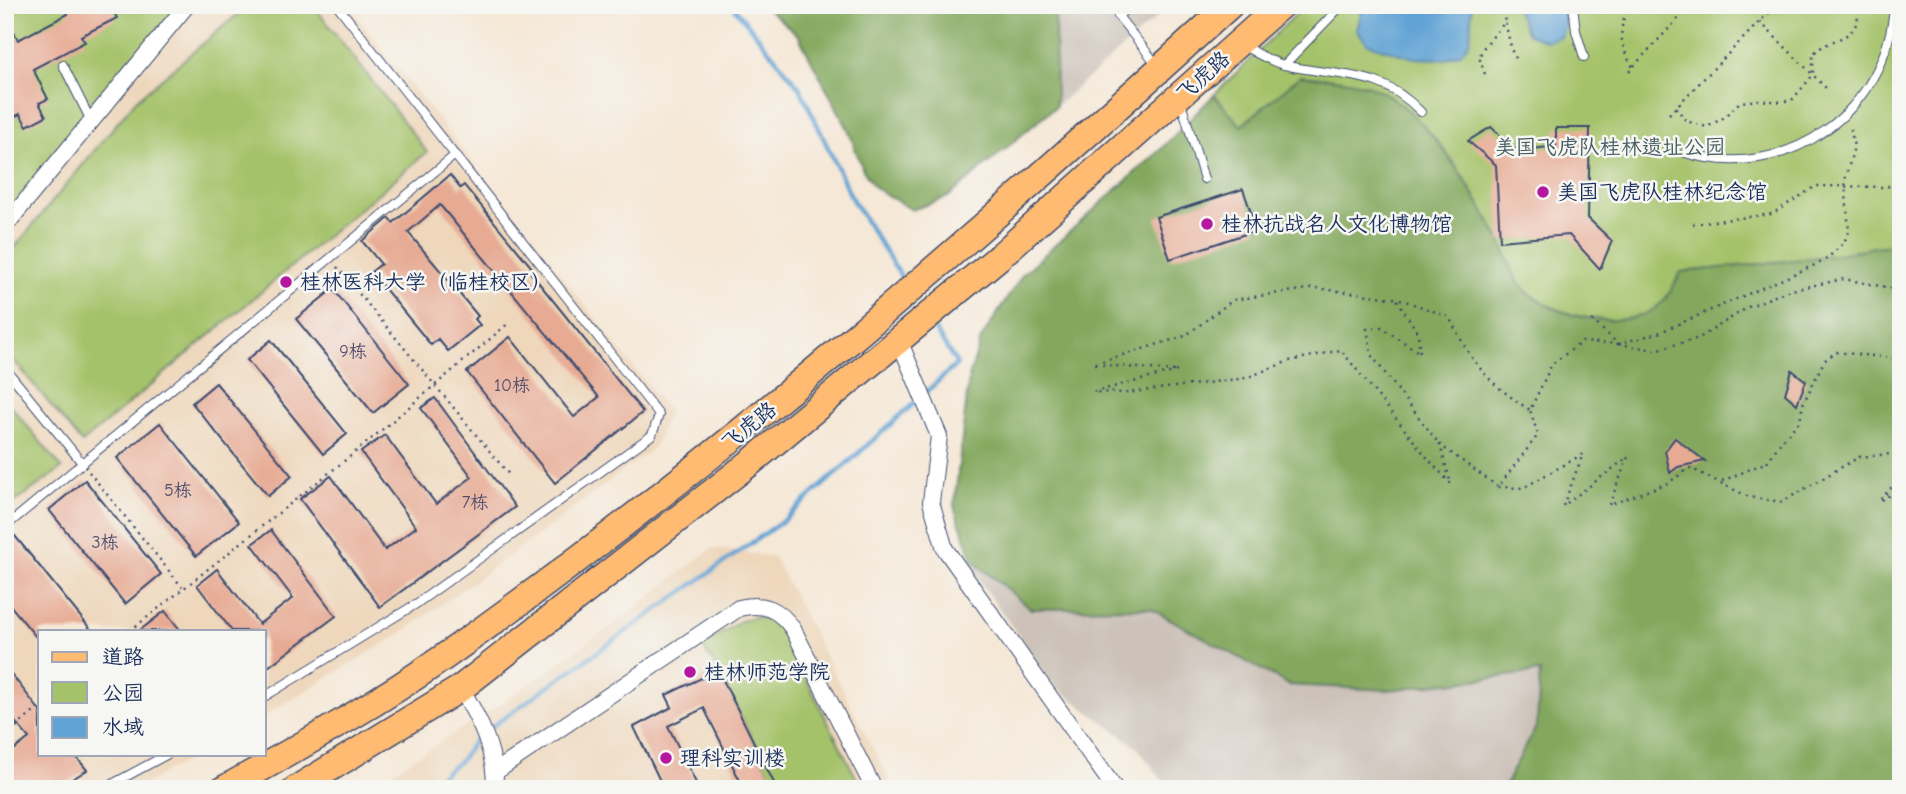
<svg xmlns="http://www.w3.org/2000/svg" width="1906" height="794" font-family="'Comic Neue','LXGW WenKai TC',sans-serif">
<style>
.built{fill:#eed7bb}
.industrial{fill:#ccc2b9}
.green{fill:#a4c269;stroke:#607864;stroke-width:2}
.forest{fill:#83a85d;stroke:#4f6c5e;stroke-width:2}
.water{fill:#60a3d4;stroke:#3e6999;stroke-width:2}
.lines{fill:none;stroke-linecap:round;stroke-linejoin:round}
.stream{stroke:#60a3d4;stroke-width:4.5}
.building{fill:#e7ab94}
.lane-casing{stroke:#3c4b70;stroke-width:10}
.street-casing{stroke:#3c4b70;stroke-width:18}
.primary-casing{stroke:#3c4b70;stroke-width:29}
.path{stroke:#3c4b70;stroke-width:2.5;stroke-dasharray:2 5;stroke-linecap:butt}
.lane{stroke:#fff;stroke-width:8}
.street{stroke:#fff;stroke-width:16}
.primary{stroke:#ffbb71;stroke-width:26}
.poi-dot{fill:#b5179e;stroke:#f6f6f2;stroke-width:2.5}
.labels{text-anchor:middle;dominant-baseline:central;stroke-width:5;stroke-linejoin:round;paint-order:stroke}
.number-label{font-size:18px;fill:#4e4e6c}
.street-label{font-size:21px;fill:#1b2f5e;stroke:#f6f6f2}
.park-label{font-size:21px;fill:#445b61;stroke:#f6f6f2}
.poi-label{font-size:21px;fill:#1b2f5e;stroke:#f6f6f2;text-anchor:start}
</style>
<rect width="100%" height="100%" fill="#f6f6f2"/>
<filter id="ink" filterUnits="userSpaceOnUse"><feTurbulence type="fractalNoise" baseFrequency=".0143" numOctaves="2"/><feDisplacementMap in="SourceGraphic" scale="14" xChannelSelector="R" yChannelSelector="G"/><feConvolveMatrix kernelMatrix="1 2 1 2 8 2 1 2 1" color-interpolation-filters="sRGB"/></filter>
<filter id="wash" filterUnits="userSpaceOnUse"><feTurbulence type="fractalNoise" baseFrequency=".00686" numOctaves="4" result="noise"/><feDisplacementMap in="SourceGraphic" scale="28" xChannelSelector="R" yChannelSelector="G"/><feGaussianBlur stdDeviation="1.57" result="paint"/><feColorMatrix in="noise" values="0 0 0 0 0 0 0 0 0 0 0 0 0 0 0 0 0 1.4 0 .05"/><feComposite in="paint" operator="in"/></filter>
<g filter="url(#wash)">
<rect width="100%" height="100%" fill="#f5e8d7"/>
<g class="built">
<path d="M5 5H348L669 412 654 447 529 542 400 634 264 716V631H40V754H197L136 789H5Z"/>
<path d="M712 548 774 557 894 789H365L490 711 603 632Z"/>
</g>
<g class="industrial">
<path d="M1055 5H1171L1056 106Z"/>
<path d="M974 562 1031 609 1150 608 1289 685 1540 671 1537 725 1503 789H1169L1137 747 1054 686 976 576Z"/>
</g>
<g class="green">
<path d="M5 5H187L5 226Z"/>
<path d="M249 5H313L427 152 82 443 5 350V259L136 100Z"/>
<path d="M1305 5H1901V244C1875 245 1852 253 1826 256 1778 263 1729 267 1681 272 1674 285 1669 298 1657 307 1624 333 1553 317 1524 289 1510 275 1508 253 1498 237 1474 193 1447 145 1409 112 1373 82 1344 83 1300 76L1241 127 1214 95Z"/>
<path d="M5 399 62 468 5 509Z"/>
<path d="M753 617 764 618 780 628 862 789H777L718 670 702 646 741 621Z"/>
</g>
<g class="forest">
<path d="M763 5H1055L1056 106 948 197 912 210 875 188 863 170 848 129 798 35Z"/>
<path d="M1300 76C1324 78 1351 79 1374 88 1425 108 1472 190 1498 237 1508 253 1509 275 1524 289 1552 317 1624 333 1657 307 1669 298 1674 285 1681 272 1729 267 1778 263 1826 256 1852 253 1875 245 1901 244V789H1503L1537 725 1540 672 1388 690 1289 685 1150 608 1031 609 974 562 954 507 969 377 981 339 1023 274 1161 149 1214 95 1241 126Z"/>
</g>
<g class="water">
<path d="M1368 5H1472L1470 41 1461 53 1446 59 1414 58 1368 44 1357 30 1362 11Z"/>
<path d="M1514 5H1562L1565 26 1561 36 1547 41 1528 34Z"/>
</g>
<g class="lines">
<g class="stream">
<path d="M732 5 800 88 853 201 904 281"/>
<path d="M926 392 957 364 931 324"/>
<path d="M491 727 784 520 920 398"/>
<path d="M409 789 434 780 460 761 477 737"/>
</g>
</g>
<g id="blocks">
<g class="building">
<path d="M63 5H110L117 18 81 36 85 42 33 69 48 99 39 103 46 116 27 126 20 114 5 121V15L18 40 68 14Z"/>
<path d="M1491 127 1517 151 1556 146V128H1590L1588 218 1612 241 1600 269 1569 235 1500 241 1496 165 1468 141Z"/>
<path d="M450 175 460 188 464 185 533 269 530 272 643 412 555 483 467 372 510 337 574 417 599 397 440 205 408 232 478 316 475 319 480 325 448 351 438 339 431 345 371 272 381 264 362 241 389 218 393 223Z"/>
<path d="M1243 189 1257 230 1170 259 1156 217Z"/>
<path d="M333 289 409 384 373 413 296 319Z"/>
<path d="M271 340 347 434 323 454 247 360Z"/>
<path d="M1792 370 1806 381 1797 404 1785 394Z"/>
<path d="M216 383 292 476 268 496 192 403Z"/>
<path d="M435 398 515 507 380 607 300 499 331 476 385 550 416 527 361 452 385 435 436 504 472 477 421 408Z"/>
<path d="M160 423 239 522 196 556 117 458Z"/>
<path d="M1675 438 1705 461 1678 467 1670 473 1665 451Z"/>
<path d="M85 480 161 574 125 604 49 510Z"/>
<path d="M271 530 336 616 264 670V631H232L197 585 217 569 259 624 293 598 252 544Z"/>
<path d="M15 536 92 631H40V642L5 599V544Z"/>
<path d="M165 611 181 631H139Z"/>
<path d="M5 666 40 711V754H74L87 770 56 789H5V757L29 738 5 710Z"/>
<path d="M718 670 777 789H744L704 708 668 726 699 789H664L634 727 672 707 666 695Z"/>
</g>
</g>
</g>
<g filter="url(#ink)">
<use href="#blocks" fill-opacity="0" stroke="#3c4b70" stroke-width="2"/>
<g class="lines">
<defs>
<g id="lane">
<path d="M1131 5 1118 16 1158 66"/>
<path d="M1573 5 1576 31 1584 57"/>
<path d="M1244 46C1256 53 1269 61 1284 65 1337 78 1378 67 1421 112"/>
<path d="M63 65 91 121"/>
<path d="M1284 65 1342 5"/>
<path d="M1181 102 1204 179"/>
<path d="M1685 153C1787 184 1888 111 1894 5"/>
<path d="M5 368 83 464"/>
<path d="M5 527 455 155"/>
<path d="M264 697 416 604 652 435 659 415 337 5"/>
<path d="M103 789 168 754"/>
</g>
<g id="street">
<path d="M5 226 187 5"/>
<path d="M899 340 939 436 931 502 945 549 1115 789"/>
<path d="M461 688C479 719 496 751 495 789"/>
<path d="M495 772 739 608C764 602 779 609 793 629L874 789"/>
</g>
<g id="primary">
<path d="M224 789C299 747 374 706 444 657 723 460 978 235 1230 5"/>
<path d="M296 789 461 688 751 462 999 257 1281 5"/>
</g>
</defs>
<use href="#lane" class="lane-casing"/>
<use href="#street" class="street-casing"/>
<use href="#primary" class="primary-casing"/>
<g class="path">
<path d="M1501 5 1505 22"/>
<path d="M1629 5C1618 29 1619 45 1633 67"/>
<path d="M1760 22 1829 91"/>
<path d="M1629 71 1691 5"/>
<path d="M1485 74 1479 57 1484 47 1505 22 1512 51 1517 60"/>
<path d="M1676 107 1686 121 1707 127 1723 118 1740 102 1759 100 1782 102 1793 99 1813 75V54C1832 34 1861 44 1858 5"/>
<path d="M1669 114 1776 5"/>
<path d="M1693 224 1772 214 1816 186 1884 187 1901 184"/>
<path d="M337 267 511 477"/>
<path d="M1397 300 1418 333 1420 353 1381 327 1367 329 1372 356 1440 445"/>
<path d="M1592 320 1618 344 1582 342 1552 364 1530 410 1538 435 1498 487 1523 488 1583 454 1563 506 1628 457 1609 505 1668 483 1690 468 1749 497 1782 502 1859 457 1901 453"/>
<path d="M1618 344 1658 333 1824 261 1843 244 1849 232 1845 180 1854 147 1850 124"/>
<path d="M1619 344 1656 350 1699 338 1750 306 1787 291 1844 279 1901 290"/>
<path d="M1174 371 1093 364 1185 336 1233 300 1315 288 1400 299 1449 317C1473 364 1485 381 1530 410"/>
<path d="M1177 371 1093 392 1126 393 1246 378 1289 361 1341 350 1429 460 1451 484 1440 445 1497 486"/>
<path d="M89 472 182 587"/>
<path d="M1901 477 1879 501 1901 489"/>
<path d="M1722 481 1767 462 1783 439 1800 421 1803 404 1824 361 1836 352 1901 359"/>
<path d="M130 631 358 450 510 322"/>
<path d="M5 736 40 707"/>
</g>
<use href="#lane" class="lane"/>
<use href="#street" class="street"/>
<use href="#primary" class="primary"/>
</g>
</g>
<g class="poi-dot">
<circle cx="1543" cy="192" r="7"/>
<circle cx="1207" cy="224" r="7"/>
<circle cx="286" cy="282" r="7"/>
<circle cx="690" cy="672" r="7"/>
<circle cx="666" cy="758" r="7"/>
</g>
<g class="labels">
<g class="number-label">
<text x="353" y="351">9栋</text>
<text x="512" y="385">10栋</text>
<text x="178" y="490">5栋</text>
<text x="475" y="502">7栋</text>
<text x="105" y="542">3栋</text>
</g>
<g class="street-label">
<text transform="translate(1203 76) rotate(-42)">飞虎路</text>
<text transform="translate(749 426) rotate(-39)">飞虎路</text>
</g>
<g class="park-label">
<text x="1610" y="147">美国飞虎队桂林遗址公园</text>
</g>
<g class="poi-label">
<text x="1557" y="192">美国飞虎队桂林纪念馆</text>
<text x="1221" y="224">桂林抗战名人文化博物馆</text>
<text x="300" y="282">桂林医科大学（临桂校区）</text>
<text x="704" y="672">桂林师范学院</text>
<text x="680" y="758">理科实训楼</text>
</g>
</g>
<rect width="1906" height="794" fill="none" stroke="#f6f6f2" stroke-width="28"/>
<rect x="38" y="630" width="228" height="126" fill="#f6f6f2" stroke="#9ea6b7" stroke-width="2"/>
<rect x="52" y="652" width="35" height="10" fill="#ffbb71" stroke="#9ea6b7" stroke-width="2"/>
<text x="102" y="664" font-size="21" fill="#1b2f5e">道路</text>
<rect x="52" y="682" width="35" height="21" fill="#a4c269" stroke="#9ea6b7" stroke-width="2"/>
<text x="102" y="700" font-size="21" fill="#1b2f5e">公园</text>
<rect x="52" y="717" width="35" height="21" fill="#60a3d4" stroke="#9ea6b7" stroke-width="2"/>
<text x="102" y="734" font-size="21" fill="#1b2f5e">水域</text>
</svg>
